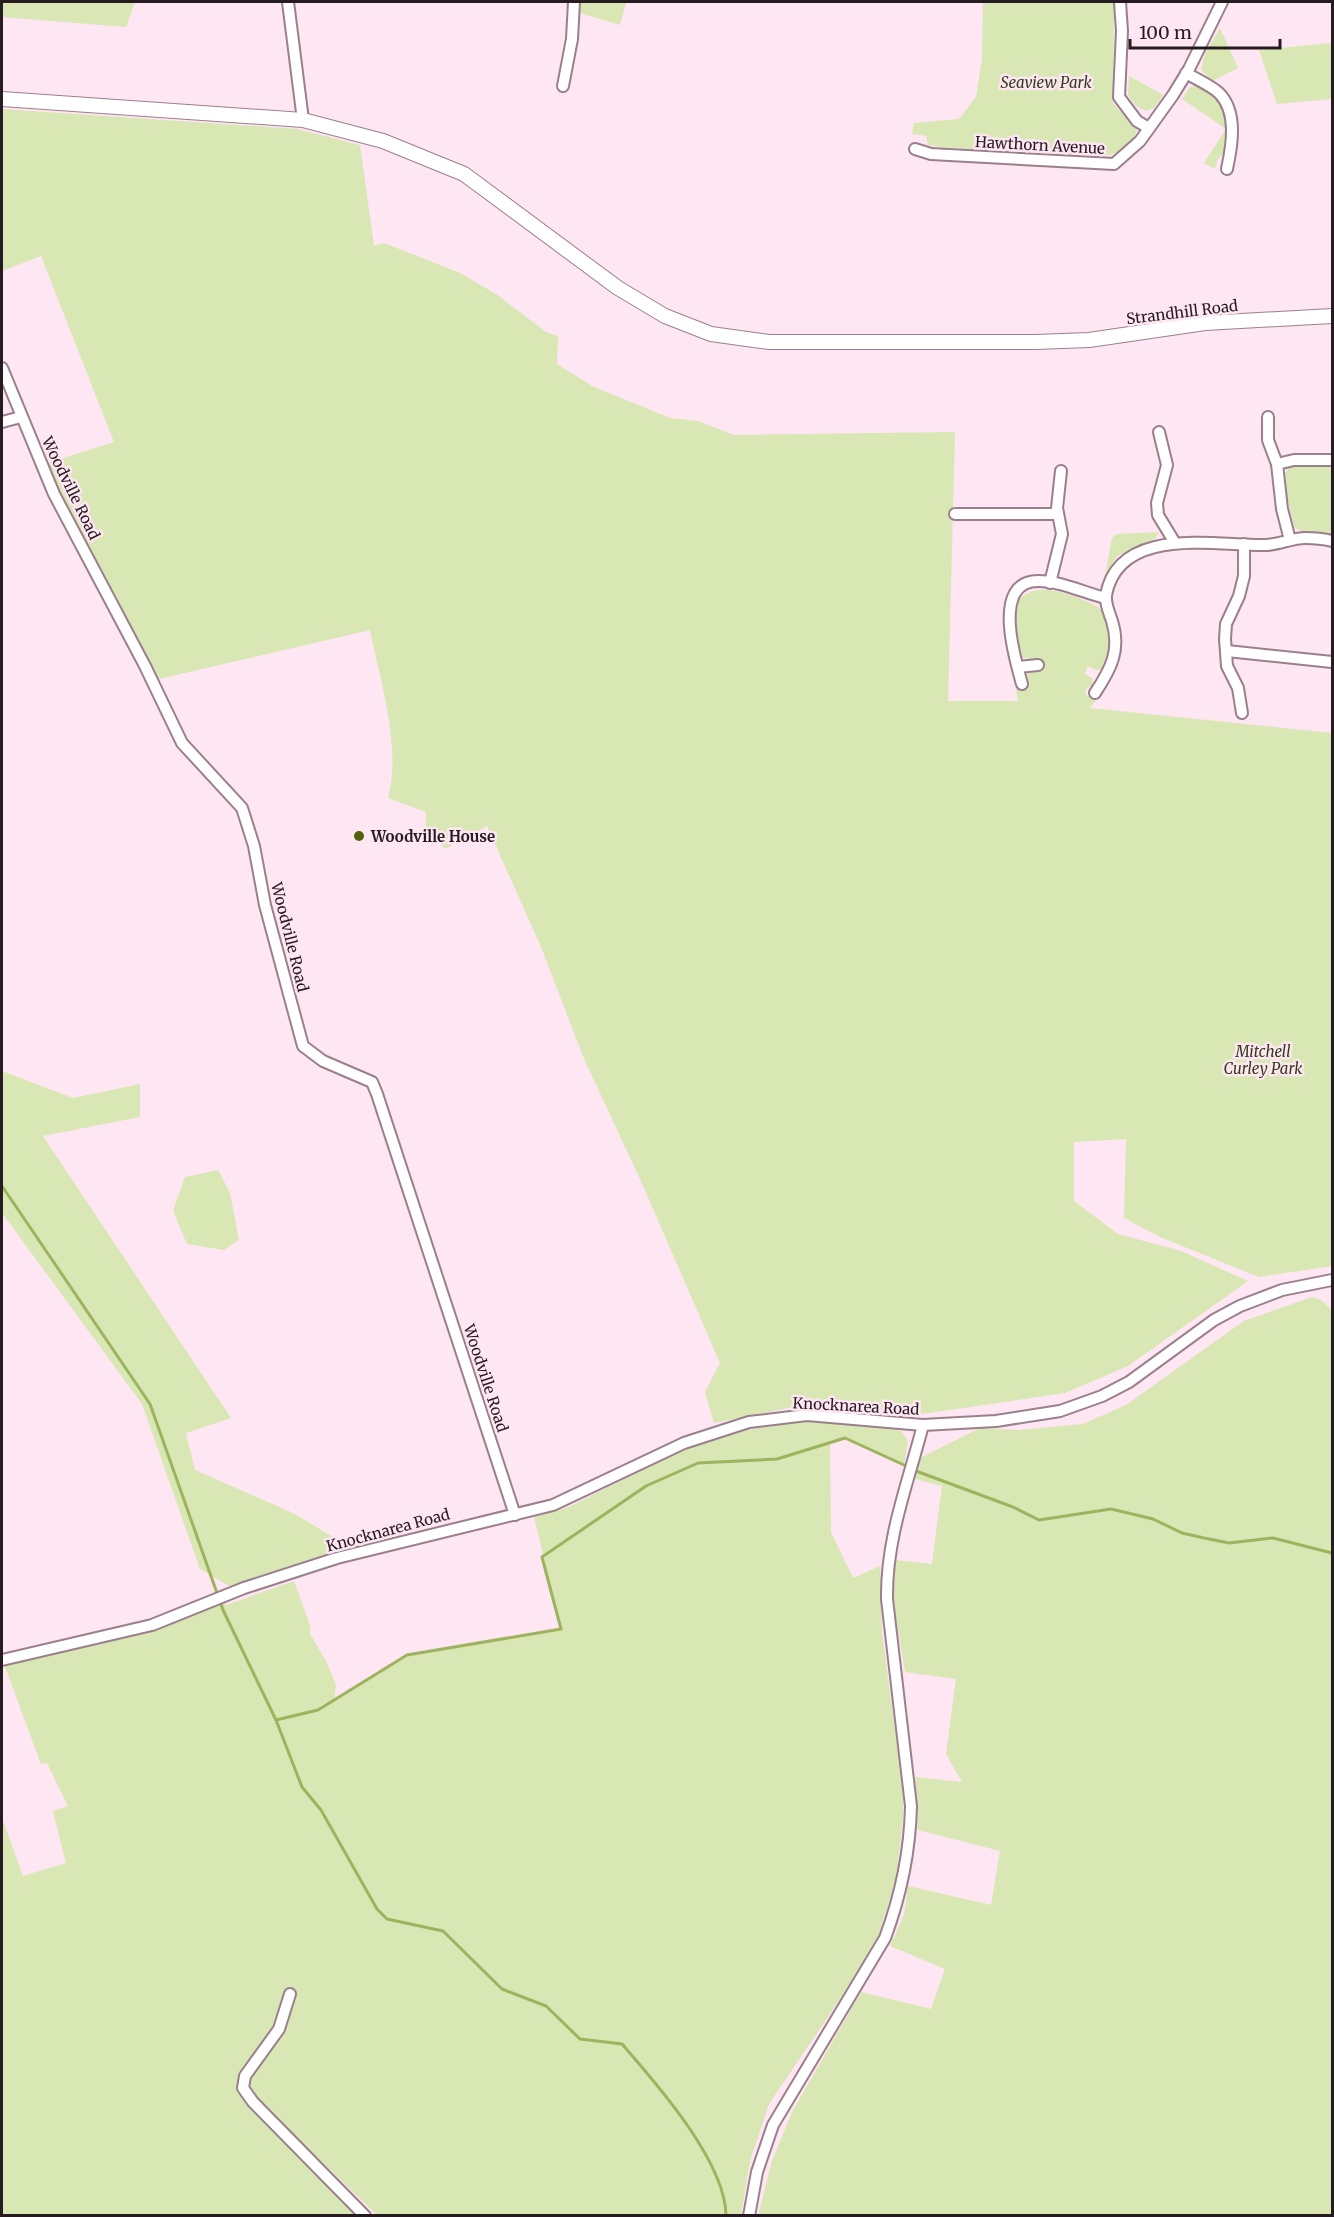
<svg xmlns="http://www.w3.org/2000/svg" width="1334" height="2217" font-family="Merriweather,serif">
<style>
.green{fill:#d8e7b3}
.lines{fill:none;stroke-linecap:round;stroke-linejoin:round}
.stream{stroke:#9eb35e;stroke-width:3}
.minor-casing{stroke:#9b7f8d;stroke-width:14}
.major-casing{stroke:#9b7f8d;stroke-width:16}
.minor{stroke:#fff;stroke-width:10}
.major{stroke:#fff;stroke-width:14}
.poi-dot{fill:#526208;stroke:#fee6f2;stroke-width:2}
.labels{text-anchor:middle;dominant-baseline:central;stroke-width:5;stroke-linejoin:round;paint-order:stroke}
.park-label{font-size:15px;font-style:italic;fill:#333c18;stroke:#fee6f2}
.street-label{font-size:15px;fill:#261b21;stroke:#fee6f2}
.poi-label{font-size:15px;font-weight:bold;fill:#261b21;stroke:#fee6f2;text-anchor:start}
</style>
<rect width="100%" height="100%" fill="#fee6f2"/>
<g class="green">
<path d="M2 2H135L126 27 2 17Z"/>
<path d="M581 2H626L620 25 580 13Z"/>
<path d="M983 2H1114L1113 103 1137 130C1129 154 1110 157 1088 156L941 147 928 145 926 136 912 134 914 123 959 119 976 97 982 59Z"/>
<path d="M1220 28 1238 68 1212 81 1201 70 1205 54Z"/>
<path d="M1331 43 1332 99 1277 104 1259 50Z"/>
<path d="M1129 76 1163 95 1154 108 1146 111 1135 105 1128 95Z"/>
<path d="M1197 85C1227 102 1229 120 1225 152L1218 159 1215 169 1204 163 1226 129 1182 99 1189 88Z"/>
<path d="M2 109 297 129 360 145 374 246 384 243 460 273 496 294 546 332 558 336 557 364 592 386 670 418 698 421 734 435 955 432 948 701H1018L1016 690 1029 685 1027 672 1039 661 1020 657C1001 597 1025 575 1083 600 1091 604 1101 606 1105 615 1114 632 1111 651 1108 669L1096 670 1088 666 1085 674 1092 678 1093 685 1087 688 1085 694 1096 700 1090 708 1332 733V1266L1259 1277 1160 1237 1124 1218 1126 1139 1074 1142V1201L1118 1234 1181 1251 1248 1281 1128 1366 1065 1393 922 1414 794 1407 714 1423 705 1392 720 1363 640 1179 585 1061 541 947 487 826 445 849 426 827V812L388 798C402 748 380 680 370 630L159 679 52 477 48 463 114 442 41 256 2 271Z"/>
<path d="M1294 464 1332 465V534L1301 531 1294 527 1286 492 1285 474 1289 467Z"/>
<path d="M1159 532 1156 538 1117 556 1105 576 1112 538 1116 534Z"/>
<path d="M2 1071 73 1098 140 1084V1117L43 1136 231 1418 186 1433 195 1470 293 1513 353 1549 231 1587 200 1569 142 1404 2 1213Z"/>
<path d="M218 1170 230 1193 239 1240 224 1250 187 1244 173 1211 185 1177Z"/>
<path d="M1312 1297 1321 1300 1332 1310V2215H758L772 2161 792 2112 861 1992 931 2009 945 1969 890 1946 904 1915 908 1886 991 1905 1000 1851 918 1830 915 1777 962 1782 946 1754 956 1679 905 1672 893 1599 895 1560 932 1564 942 1486 915 1479 920 1458 980 1428 1019 1430 1083 1424 1126 1405 1244 1321Z"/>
<path d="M809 1420 893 1428 902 1432 908 1441 904 1465 845 1438 830 1443 831 1532 853 1578 880 1566 882 1633 903 1789V1817L896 1879 878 1936 842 1996 769 2104 750 2161 741 2215H377L320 2160 313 2170 360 2215H2V1818L23 1876 66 1863 53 1811 68 1806 47 1763 41 1764 4 1664 41 1658 180 1621 224 1601 226 1605 294 1581 310 1625V1634L326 1661 336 1685 334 1701 407 1655 561 1629 534 1517 569 1507 671 1455 739 1431Z"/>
</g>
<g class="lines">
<g class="stream">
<path d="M2 1186 150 1404 223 1610 276 1720 302 1787 321 1810 377 1909 387 1919 443 1931 502 1989 546 2006 580 2039 622 2044C656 2083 726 2162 726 2216"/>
<path d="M916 1471 1013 1507 1039 1520 1111 1509 1153 1519 1182 1533 1204 1538 1229 1543 1273 1538 1332 1553"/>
<path d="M276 1720 318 1710 407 1655 561 1629 542 1557 646 1486 698 1463 777 1459 845 1438 904 1465"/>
</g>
<defs>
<g id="minor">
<path d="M288 2 303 120"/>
<path d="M1120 2 1122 31 1119 97 1137 121 1147 127"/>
<path d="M1186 73C1196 79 1210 85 1219 93 1238 112 1232 146 1227 169"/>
<path d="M563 86 572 39 574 2"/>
<path d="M915 149 931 154 1114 164 1140 141 1173 95 1189 69 1222 2"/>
<path d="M2 368 54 494 145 666 182 743 242 808 254 846 265 905 303 1046 323 1061 372 1082 377 1094 515 1515"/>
<path d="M1268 417V440L1277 464 1282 509 1290 540"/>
<path d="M2 422 21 417"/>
<path d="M1159 432 1167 465 1157 503 1158 515 1175 543"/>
<path d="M1277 464 1294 460H1332"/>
<path d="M955 514H1058"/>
<path d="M1050 583 1062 534 1057 508 1061 471"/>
<path d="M1227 651 1332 662"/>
<path d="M1018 667 1038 665"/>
<path d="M1022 684C1015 659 991 581 1038 581 1061 581 1084 593 1106 598"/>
<path d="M1095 693C1111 669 1121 650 1112 621 1109 612 1105 604 1106 595 1119 525 1215 546 1265 545 1278 545 1292 538 1305 538 1314 538 1324 539 1332 541"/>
<path d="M1242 713 1238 688 1227 666 1225 639 1226 624 1239 596 1244 576V544"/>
<path d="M2 1660 152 1625 244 1588 337 1558 553 1505 684 1443 749 1422 807 1415 923 1425 996 1421 1060 1411 1102 1396 1129 1382 1214 1320 1240 1306 1282 1290 1332 1280"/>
<path d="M290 1994 279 2029 245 2076 243 2088 253 2102 365 2216"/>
<path d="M749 2216 757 2172 773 2125 885 1938C901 1895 910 1852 911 1806L887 1599C886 1538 908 1483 923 1425"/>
</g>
<path id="major" d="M2 99 303 120 383 141 464 174 618 288 665 316 711 334 769 342H1036L1089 340 1205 323 1332 316"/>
</defs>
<use href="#minor" class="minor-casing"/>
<use href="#major" class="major-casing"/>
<use href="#minor" class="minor"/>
<use href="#major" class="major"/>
</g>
<circle class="poi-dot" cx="359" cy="836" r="6"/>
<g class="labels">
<g class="park-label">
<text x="1046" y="82">Seaview Park</text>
<text x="1263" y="1051">Mitchell<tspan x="1263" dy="17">Curley Park</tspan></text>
</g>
<g class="street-label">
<text transform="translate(1040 145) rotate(3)">Hawthorn Avenue</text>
<text transform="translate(1182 312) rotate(-7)">Strandhill Road</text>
<text transform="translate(71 488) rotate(64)">Woodville Road</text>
<text transform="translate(290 937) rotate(76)">Woodville Road</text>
<text transform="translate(486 1378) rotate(72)">Woodville Road</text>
<text transform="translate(856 1406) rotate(3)">Knocknarea Road</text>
<text transform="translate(388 1530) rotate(-15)">Knocknarea Road</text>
</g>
<g class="poi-label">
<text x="371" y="836">Woodville House</text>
</g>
</g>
<rect width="1334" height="2217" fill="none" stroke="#261b21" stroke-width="6"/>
<path d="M1130 39v9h150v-9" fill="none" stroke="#261b21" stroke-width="3"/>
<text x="1139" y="39" font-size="18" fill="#261b21" stroke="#fee6f2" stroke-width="4.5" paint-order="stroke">100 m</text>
</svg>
